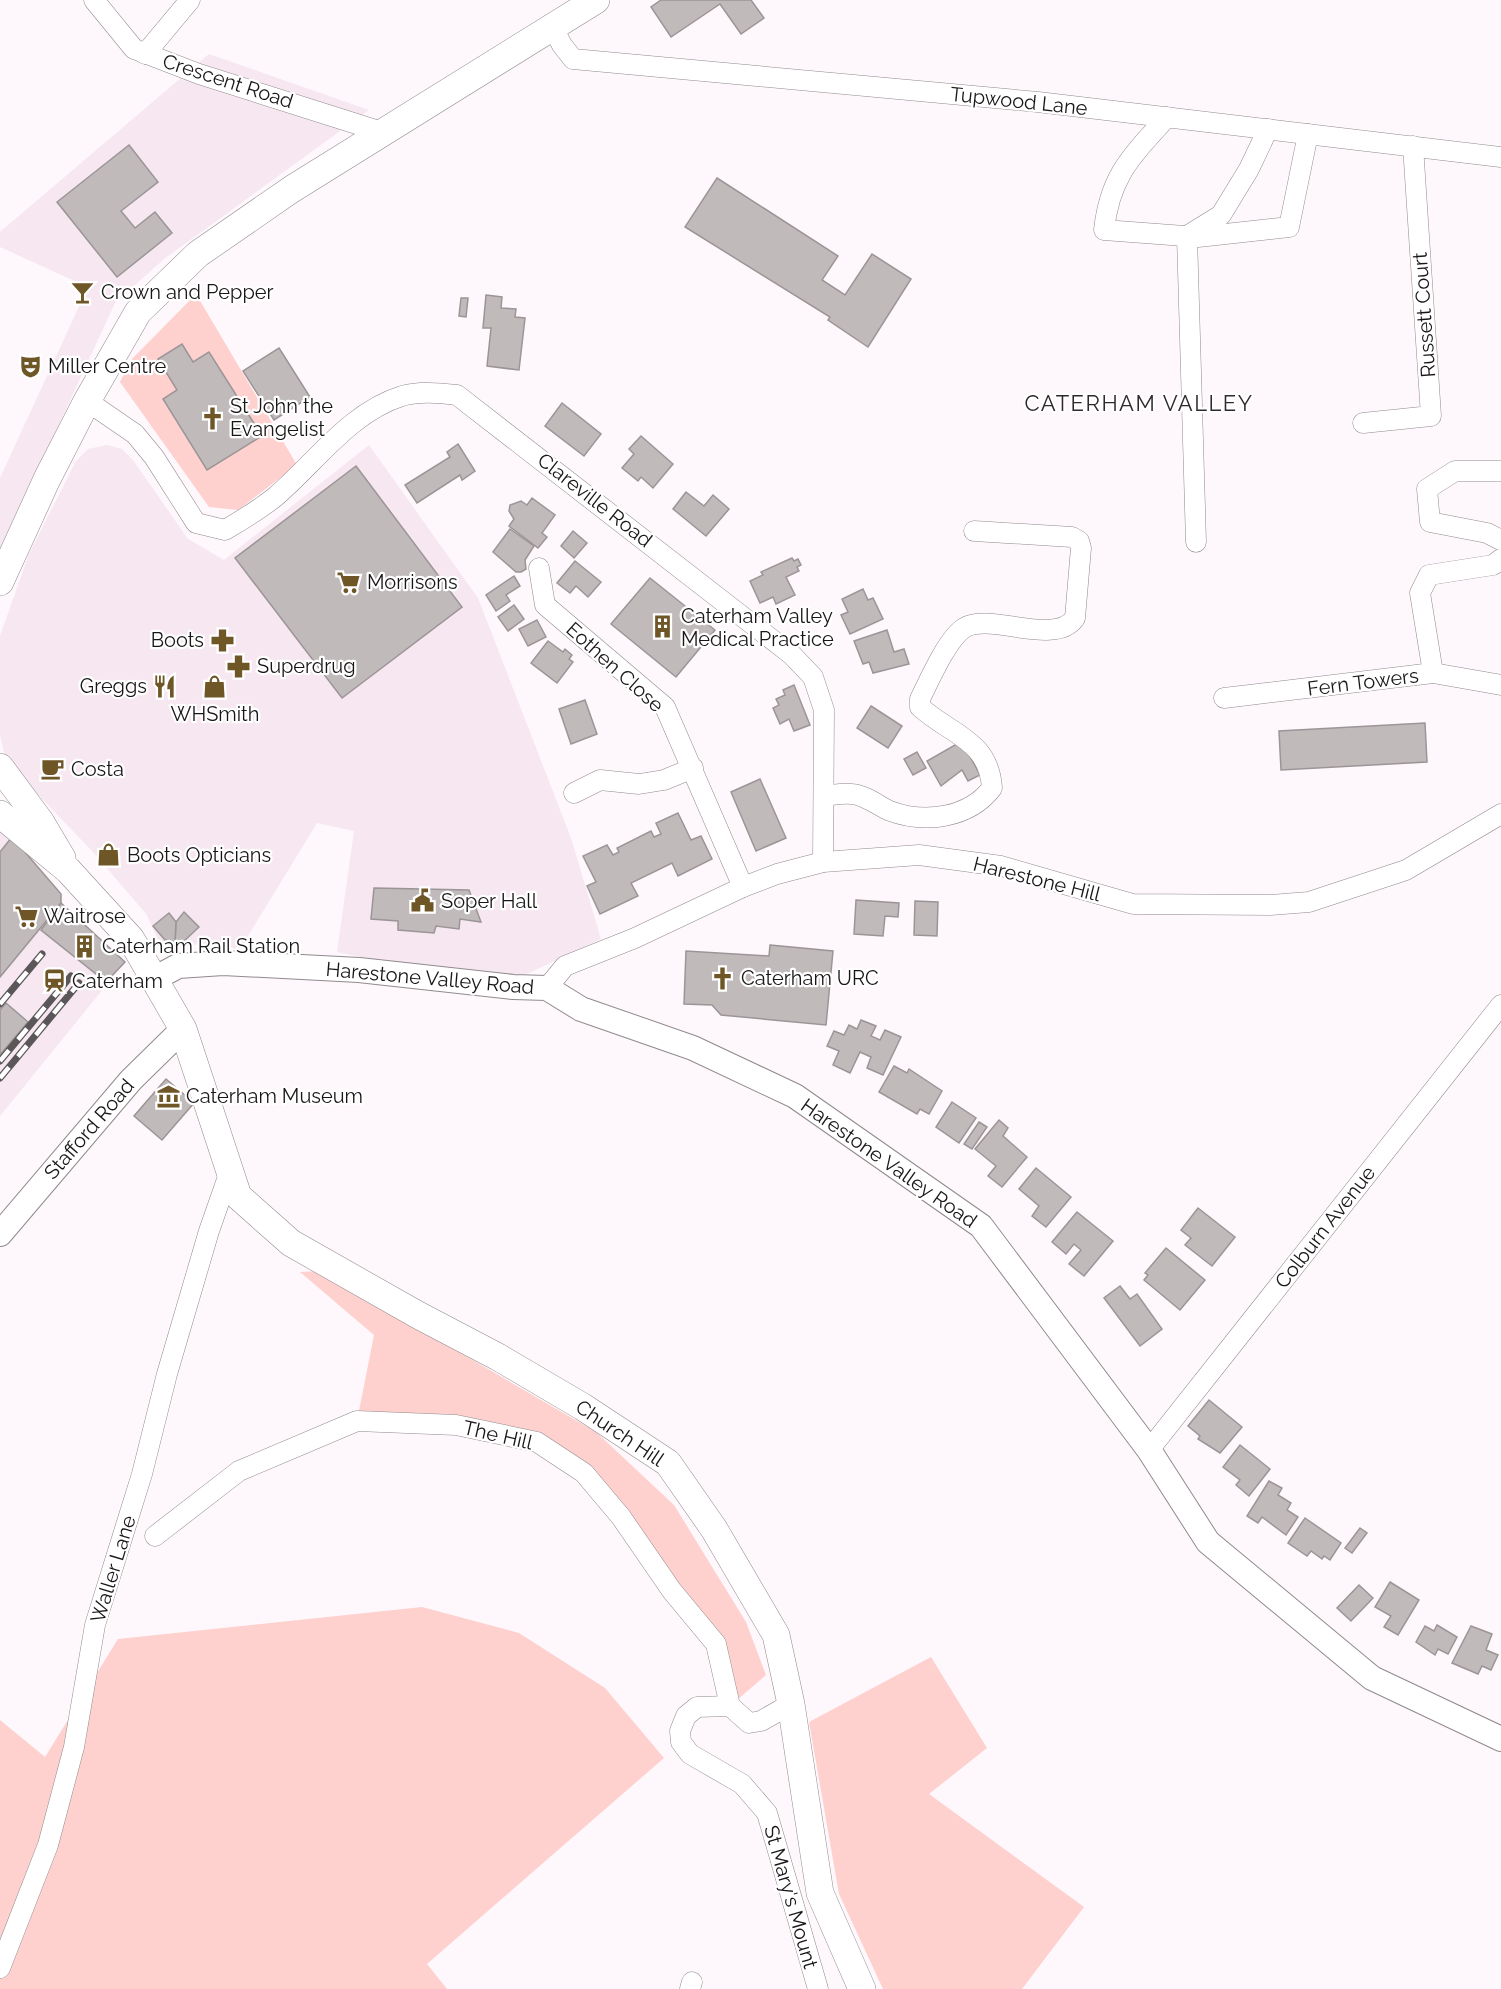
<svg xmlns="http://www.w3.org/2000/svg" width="1501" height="1989" font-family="Raleway,sans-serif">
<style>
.built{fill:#f6e7f0}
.green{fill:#fed1cf}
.building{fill:#c1babb;stroke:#9c9597;stroke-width:1.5}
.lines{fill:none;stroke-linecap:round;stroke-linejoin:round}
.minor-casing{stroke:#908a8d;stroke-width:21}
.tertiary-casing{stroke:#908a8d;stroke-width:26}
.secondary-casing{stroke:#908a8d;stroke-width:28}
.minor{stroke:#fff;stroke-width:20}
.tertiary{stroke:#fff;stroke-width:24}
.secondary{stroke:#fff;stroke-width:27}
.rail-casing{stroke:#5b5759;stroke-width:7}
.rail{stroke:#fff;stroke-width:4.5;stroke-dasharray:14;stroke-linecap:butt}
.labels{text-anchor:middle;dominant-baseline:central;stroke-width:4.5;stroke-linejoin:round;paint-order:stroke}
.street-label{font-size:20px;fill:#191618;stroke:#fff}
.poi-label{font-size:20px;fill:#191618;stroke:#fff;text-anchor:start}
.quarter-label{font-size:22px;letter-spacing:1.5px;fill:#2e292c;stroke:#fff}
</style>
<rect width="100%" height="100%" fill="#fef7fb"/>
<g class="built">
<path d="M209 54 369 110 164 259 115 303 0 552V478L88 287 0 247V232Z"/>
<path d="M107 445 122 449 133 460 188 539 224 560 369 445 478 598 571 838 601 939 514 980 395 964 337 952 354 831 317 823 240 949 201 944 162 949 147 915 93 852 6 761 0 735V636L29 554 76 461 88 449Z"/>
<path d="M0 827 12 837 61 894V903L125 962 0 1116Z"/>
</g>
<g class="green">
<path d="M196 294 297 465 238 510 209 507 120 382 131 360Z"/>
<path d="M320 1271 596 1432 674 1505 746 1622 766 1675 730 1706 716 1644 584 1473 538 1442 357 1421 374 1335 300 1272Z"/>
<path d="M422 1607 519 1633 605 1688 664 1758 427 1964 447 1989H0V1720L45 1757 118 1639Z"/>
<path d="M931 1657 987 1748 929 1794 1084 1907 1022 1989H883L839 1894 809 1722Z"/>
</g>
<g class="building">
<path d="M661 0H751L764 18 741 34 720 4 671 37 651 7Z"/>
<path d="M129 145 158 182 121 211 135 228 155 212 172 233 117 277 57 202Z"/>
<path d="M717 178 838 256 822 280 845 295 872 254 911 279 868 347 828 320 830 317 685 227Z"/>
<path d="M486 295 502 297 501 308 516 309 515 317 525 318 519 370 487 366 491 328H483Z"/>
<path d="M461 298H468L466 317 459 316Z"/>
<path d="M182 344 193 362 209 352 262 436 207 470 163 399 177 390 158 359Z"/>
<path d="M279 348 310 397 274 420 243 371Z"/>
<path d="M562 403 601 434 584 456 545 426Z"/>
<path d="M641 436 673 464 653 488 641 477 638 481 622 468 634 454 629 449Z"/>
<path d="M458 444 475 471 462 480 460 475 417 503 405 485 450 457 447 452Z"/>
<path d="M356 466 462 607 342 698 235 558Z"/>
<path d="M686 492 704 506 713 495 729 509 706 536 673 509Z"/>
<path d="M532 498 555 515 542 533 547 537 538 548 509 526 514 519 509 511 510 505 521 501 527 505Z"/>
<path d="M510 529 534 546 525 560 526 569 521 572H516L493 552Z"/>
<path d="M573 531 587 543 574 558 561 546Z"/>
<path d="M792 558 794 561 798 559 801 565 797 567 799 571 786 577 795 595 776 604 773 597 760 603 750 581 763 575 761 572Z"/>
<path d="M575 561 601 582 588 597 576 586 570 593 557 583Z"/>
<path d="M514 576 520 586 506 595 510 601 496 611 486 595Z"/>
<path d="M650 578 715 630 676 677 611 624Z"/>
<path d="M863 589 868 600 873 598 883 619 850 634 841 615 848 612 842 599Z"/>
<path d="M514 605 524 619 508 631 498 617Z"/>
<path d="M537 620 546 637 528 646 519 629Z"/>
<path d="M887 630 894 652 904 649 909 664 873 673 869 662 863 664 854 641Z"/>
<path d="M548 641 563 652 565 649 572 655 569 659 573 662 557 683 531 663Z"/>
<path d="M794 685 810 725 794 731 789 719 780 724 773 708 779 705 776 699 785 695 783 690Z"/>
<path d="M585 700 597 734 571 744 559 709Z"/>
<path d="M871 706 902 726 888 748 857 728Z"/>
<path d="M1425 723 1427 762 1281 770 1279 731Z"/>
<path d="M962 741 980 775 968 781 962 770 941 786 927 761Z"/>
<path d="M917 752 926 768 913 775 904 759Z"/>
<path d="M760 779 786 838 756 851 731 792Z"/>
<path d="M678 813 691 840 701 836 712 859 678 876 672 863 631 883 638 896 600 914 587 886 596 882 583 856 607 845 613 855 619 852 617 848 651 831 654 837 661 834 656 823Z"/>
<path d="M12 837 61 894V903L0 977V852Z"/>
<path d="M374 888 469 890 481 922 460 919 459 929 436 926 434 933 398 930V921L371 919Z"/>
<path d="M856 900 899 903 898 917 885 916 883 936 854 934Z"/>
<path d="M915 901 938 902 937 936 914 935Z"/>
<path d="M61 903 125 962 106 982 41 930Z"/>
<path d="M184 912 199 927 182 943 175 942 176 922Z"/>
<path d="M169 913 176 922 175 942 165 940 153 926Z"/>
<path d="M770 945 833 951 826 1025 721 1015 712 1005 684 1004 686 951 769 956Z"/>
<path d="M6 1003 28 1022 0 1055V1010Z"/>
<path d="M861 1020 876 1026 871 1036 880 1040 885 1030 901 1037 883 1075 867 1068 871 1057 860 1052 850 1073 833 1065 839 1051 827 1046 834 1031 844 1035 849 1025 857 1029Z"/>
<path d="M894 1066 907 1073 909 1069 942 1091 929 1114 920 1109 917 1114 879 1092Z"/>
<path d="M166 1079 194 1103 162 1140 134 1116Z"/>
<path d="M952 1102 976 1118 959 1143 936 1127Z"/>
<path d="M999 1120 1008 1128 1003 1136 1027 1157 1002 1187 988 1176 996 1166 975 1149Z"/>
<path d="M979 1122 987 1127 972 1149 964 1144Z"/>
<path d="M1036 1168 1071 1197 1046 1227 1032 1216 1039 1206 1019 1189Z"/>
<path d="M1198 1208 1235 1237 1212 1266 1185 1245 1191 1238 1181 1230Z"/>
<path d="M1077 1212 1113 1241 1084 1276 1069 1264 1081 1250 1074 1244 1066 1254 1052 1242Z"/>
<path d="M1166 1248 1205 1280 1180 1310 1144 1280 1148 1275 1145 1273Z"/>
<path d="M1120 1286 1130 1299 1137 1294 1162 1329 1140 1346 1104 1298Z"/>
<path d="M1209 1400 1242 1427 1220 1453 1198 1439 1200 1436 1188 1426Z"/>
<path d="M1240 1445 1270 1469 1249 1496 1236 1485 1240 1480 1223 1467Z"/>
<path d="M1269 1481 1282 1488 1278 1495 1291 1503 1287 1510 1298 1517 1286 1535 1262 1517 1258 1523 1247 1516Z"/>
<path d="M1305 1518 1341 1543 1330 1560 1324 1556 1322 1559 1311 1551 1307 1556 1288 1543Z"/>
<path d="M1360 1528 1367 1533 1352 1553 1345 1548Z"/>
<path d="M1390 1582 1419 1600 1398 1635 1384 1627 1391 1616 1375 1607Z"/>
<path d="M1359 1585 1373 1598 1351 1621 1337 1608Z"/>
<path d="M1437 1625 1457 1637 1448 1654 1438 1649 1435 1655 1416 1642 1425 1626 1434 1631Z"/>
<path d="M1471 1626 1492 1634 1486 1650 1498 1655 1491 1670 1482 1666 1478 1674 1452 1663Z"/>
</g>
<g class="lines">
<defs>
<g id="minor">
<path d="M94 0 134 49 199 74 382 132"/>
<path d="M553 28 562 45 573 59 1038 102 1501 157"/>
<path d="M145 54 190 0"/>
<path d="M1167 117C1132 156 1110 175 1104 230L1198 237 1289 227 1308 134"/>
<path d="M87 401 135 434 154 457 196 523 225 530C242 520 260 509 275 497 315 463 350 412 402 396 420 391 439 393 457 395L792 655 813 677 824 710 823 862"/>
<path d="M1363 423 1431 416 1413 146"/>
<path d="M1501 471H1455L1427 489 1430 522 1487 533 1501 540"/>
<path d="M1196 542 1187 236 1221 215 1249 169 1268 129"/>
<path d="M539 568 545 605 665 707 743 887"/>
<path d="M1433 673 1420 593 1429 575 1493 565 1501 559"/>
<path d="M1224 698 1433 673 1501 685"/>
<path d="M574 793 600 780 639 784 664 780 693 768"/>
<path d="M824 796C833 795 843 793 852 794 865 795 879 806 890 811 925 824 969 818 992 788 989 740 951 735 920 707V699C929 681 947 639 964 628 990 612 1055 647 1075 618L1081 548 1079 541 1072 537 974 531"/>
<path d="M547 988 565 966 635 938 743 887 777 874 823 862 919 855 1001 866 1133 904 1270 905 1309 902 1406 870 1501 814"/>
<path d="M1149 1450 1501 1005"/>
<path d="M155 1536 239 1471 357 1421 456 1425 537 1442 584 1473 621 1517 672 1591 716 1644 730 1706 749 1723 761 1721 791 1704"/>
<path d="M730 1706 697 1707 686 1716 680 1731 681 1742 690 1754 742 1784 767 1813 818 1989"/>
<path d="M0 1968 48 1845 74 1747 95 1625 142 1474 167 1374 209 1231 230 1171"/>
<path d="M690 1989 692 1982"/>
</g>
<g id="tertiary">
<path d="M154 979 178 966 223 963 359 970 513 987 547 988 581 1009 693 1048 795 1096 981 1226 1149 1450 1208 1542 1372 1678 1501 1739"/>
<path d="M0 1234 131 1080 183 1029"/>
</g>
<g id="secondary">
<path d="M0 582 47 479 87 401 138 312 198 254 292 189 596 0"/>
<path d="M0 767 40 821 62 858"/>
<path d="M0 814 68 870 131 939 183 1029 238 1196 291 1243 418 1315 498 1357 583 1407 668 1463 714 1529 776 1635 791 1704 820 1893 862 1989"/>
</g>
</defs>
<use href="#minor" class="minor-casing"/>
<use href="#tertiary" class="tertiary-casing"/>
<use href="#secondary" class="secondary-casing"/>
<use href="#minor" class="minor"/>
<use href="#tertiary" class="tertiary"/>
<use href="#secondary" class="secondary"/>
<defs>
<g id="rail">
<path d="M0 1004 42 954"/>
<path d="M0 1061 71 976"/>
<path d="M0 1078 79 983"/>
</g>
</defs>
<use href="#rail" class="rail-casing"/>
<use href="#rail" class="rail"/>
</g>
<defs>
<symbol id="bar-bare" viewBox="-9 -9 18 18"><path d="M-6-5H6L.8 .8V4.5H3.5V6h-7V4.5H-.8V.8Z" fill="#6e5627" stroke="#fff" stroke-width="2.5" paint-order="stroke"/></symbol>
<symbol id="theatre-bare" viewBox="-9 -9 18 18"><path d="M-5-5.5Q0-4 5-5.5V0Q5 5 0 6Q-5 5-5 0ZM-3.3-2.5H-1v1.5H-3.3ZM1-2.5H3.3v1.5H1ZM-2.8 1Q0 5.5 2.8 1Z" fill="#6e5627" stroke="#fff" stroke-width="2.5" paint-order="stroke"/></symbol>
<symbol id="church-bare" viewBox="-9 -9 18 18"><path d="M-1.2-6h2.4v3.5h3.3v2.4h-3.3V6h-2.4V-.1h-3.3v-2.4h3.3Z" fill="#6e5627" stroke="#fff" stroke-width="2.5" paint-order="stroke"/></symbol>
<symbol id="supermarket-bare" viewBox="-9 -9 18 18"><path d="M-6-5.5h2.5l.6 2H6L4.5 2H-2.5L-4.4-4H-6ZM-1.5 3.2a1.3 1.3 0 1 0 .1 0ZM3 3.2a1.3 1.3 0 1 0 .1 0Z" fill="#6e5627" stroke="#fff" stroke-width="2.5" paint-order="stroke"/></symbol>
<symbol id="building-bare" viewBox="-9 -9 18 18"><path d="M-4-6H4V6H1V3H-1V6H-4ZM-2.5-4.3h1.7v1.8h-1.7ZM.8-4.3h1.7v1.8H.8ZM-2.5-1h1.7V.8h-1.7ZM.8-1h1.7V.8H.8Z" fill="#6e5627" stroke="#fff" stroke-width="2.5" paint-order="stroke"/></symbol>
<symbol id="pharmacy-bare" viewBox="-9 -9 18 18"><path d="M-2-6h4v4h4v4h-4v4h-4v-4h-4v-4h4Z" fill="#6e5627" stroke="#fff" stroke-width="2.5" paint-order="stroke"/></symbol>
<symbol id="restaurant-bare" viewBox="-9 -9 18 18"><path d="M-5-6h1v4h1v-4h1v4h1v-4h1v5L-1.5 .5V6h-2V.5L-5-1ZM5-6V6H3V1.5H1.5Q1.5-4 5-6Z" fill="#6e5627" stroke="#fff" stroke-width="2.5" paint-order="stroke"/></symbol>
<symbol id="shop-bare" viewBox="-9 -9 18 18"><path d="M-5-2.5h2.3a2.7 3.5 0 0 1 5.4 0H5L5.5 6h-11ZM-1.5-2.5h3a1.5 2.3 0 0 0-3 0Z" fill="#6e5627" stroke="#fff" stroke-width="2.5" paint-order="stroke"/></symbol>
<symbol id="cafe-bare" viewBox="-9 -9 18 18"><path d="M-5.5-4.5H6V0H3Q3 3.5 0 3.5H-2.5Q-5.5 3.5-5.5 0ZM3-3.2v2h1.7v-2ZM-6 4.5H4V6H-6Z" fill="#6e5627" stroke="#fff" stroke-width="2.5" paint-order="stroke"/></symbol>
<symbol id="civic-bare" viewBox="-9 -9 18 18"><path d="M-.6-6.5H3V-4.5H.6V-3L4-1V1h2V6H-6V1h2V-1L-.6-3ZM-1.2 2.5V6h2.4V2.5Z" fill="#6e5627" stroke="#fff" stroke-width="2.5" paint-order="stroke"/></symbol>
<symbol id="station-bare" viewBox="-9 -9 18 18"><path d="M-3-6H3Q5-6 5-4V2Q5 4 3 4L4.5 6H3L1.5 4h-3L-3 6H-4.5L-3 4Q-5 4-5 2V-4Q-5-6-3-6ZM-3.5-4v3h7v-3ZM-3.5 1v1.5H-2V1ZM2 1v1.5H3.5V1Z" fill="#6e5627" stroke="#fff" stroke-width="2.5" paint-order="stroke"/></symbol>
<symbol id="museum-bare" viewBox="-9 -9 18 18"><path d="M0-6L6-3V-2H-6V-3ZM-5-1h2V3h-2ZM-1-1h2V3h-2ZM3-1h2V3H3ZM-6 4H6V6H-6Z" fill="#6e5627" stroke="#fff" stroke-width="2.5" paint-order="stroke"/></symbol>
</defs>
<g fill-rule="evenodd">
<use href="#bar-bare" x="66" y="276" width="33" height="33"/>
<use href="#theatre-bare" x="14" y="350" width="33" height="33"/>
<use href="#church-bare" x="196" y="402" width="33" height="33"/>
<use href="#supermarket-bare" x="332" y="566" width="33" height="33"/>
<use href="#building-bare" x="646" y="610" width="33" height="33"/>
<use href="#pharmacy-bare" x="206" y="624" width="33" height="33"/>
<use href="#pharmacy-bare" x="222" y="650" width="33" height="33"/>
<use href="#restaurant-bare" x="148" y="670" width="33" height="33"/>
<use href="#shop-bare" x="198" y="670" width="33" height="33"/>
<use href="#cafe-bare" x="36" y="752" width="33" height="33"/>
<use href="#shop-bare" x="92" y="838" width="33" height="33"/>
<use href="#civic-bare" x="406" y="884" width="33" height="33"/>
<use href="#supermarket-bare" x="10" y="900" width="33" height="33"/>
<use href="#building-bare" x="68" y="930" width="33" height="33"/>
<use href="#church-bare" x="706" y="962" width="33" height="33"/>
<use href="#station-bare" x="38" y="964" width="33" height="33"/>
<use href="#museum-bare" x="152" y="1080" width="33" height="33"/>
</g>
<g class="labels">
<g class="street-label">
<text transform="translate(228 81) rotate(18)">Crescent Road</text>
<text transform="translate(1019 101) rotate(6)">Tupwood Lane</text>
<text transform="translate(1424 315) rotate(-94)">Russett Court</text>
<text transform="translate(595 500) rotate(38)">Clareville Road</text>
<text transform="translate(615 667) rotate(42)">Eothen Close</text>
<text transform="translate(1363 682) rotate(-7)">Fern Towers</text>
<text transform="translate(1037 879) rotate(14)">Harestone Hill</text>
<text transform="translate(430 978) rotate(5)">Harestone Valley Road</text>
<text transform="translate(89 1129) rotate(-49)">Stafford Road</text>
<text transform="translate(889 1163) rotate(35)">Harestone Valley Road</text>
<text transform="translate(1325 1227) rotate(-52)">Colburn Avenue</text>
<text transform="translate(620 1433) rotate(34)">Church Hill</text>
<text transform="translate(498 1435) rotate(13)">The Hill</text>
<text transform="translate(113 1569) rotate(-73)">Waller Lane</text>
<text transform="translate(791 1897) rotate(74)">St Mary's Mount</text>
</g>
<g class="poi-label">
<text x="101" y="292">Crown and Pepper</text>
<text x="48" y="366">Miller Centre</text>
<text x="230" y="406">St John the<tspan x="230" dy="23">Evangelist</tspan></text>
<text x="367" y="582">Morrisons</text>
<text x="681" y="616">Caterham Valley<tspan x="681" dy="23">Medical Practice</tspan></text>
<text x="204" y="640" text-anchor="end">Boots</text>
<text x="257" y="666">Superdrug</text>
<text x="147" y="686" text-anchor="end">Greggs</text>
<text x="215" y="714" text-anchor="middle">WHSmith</text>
<text x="71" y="769">Costa</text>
<text x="127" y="855">Boots Opticians</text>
<text x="441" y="901">Soper Hall</text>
<text x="44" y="916">Waitrose</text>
<text x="102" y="946">Caterham Rail Station</text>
<text x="741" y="978">Caterham URC</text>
<text x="72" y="981">Caterham</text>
<text x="186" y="1096">Caterham Museum</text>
</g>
<g class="quarter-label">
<text x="1139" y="403">CATERHAM VALLEY</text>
</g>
</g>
</svg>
